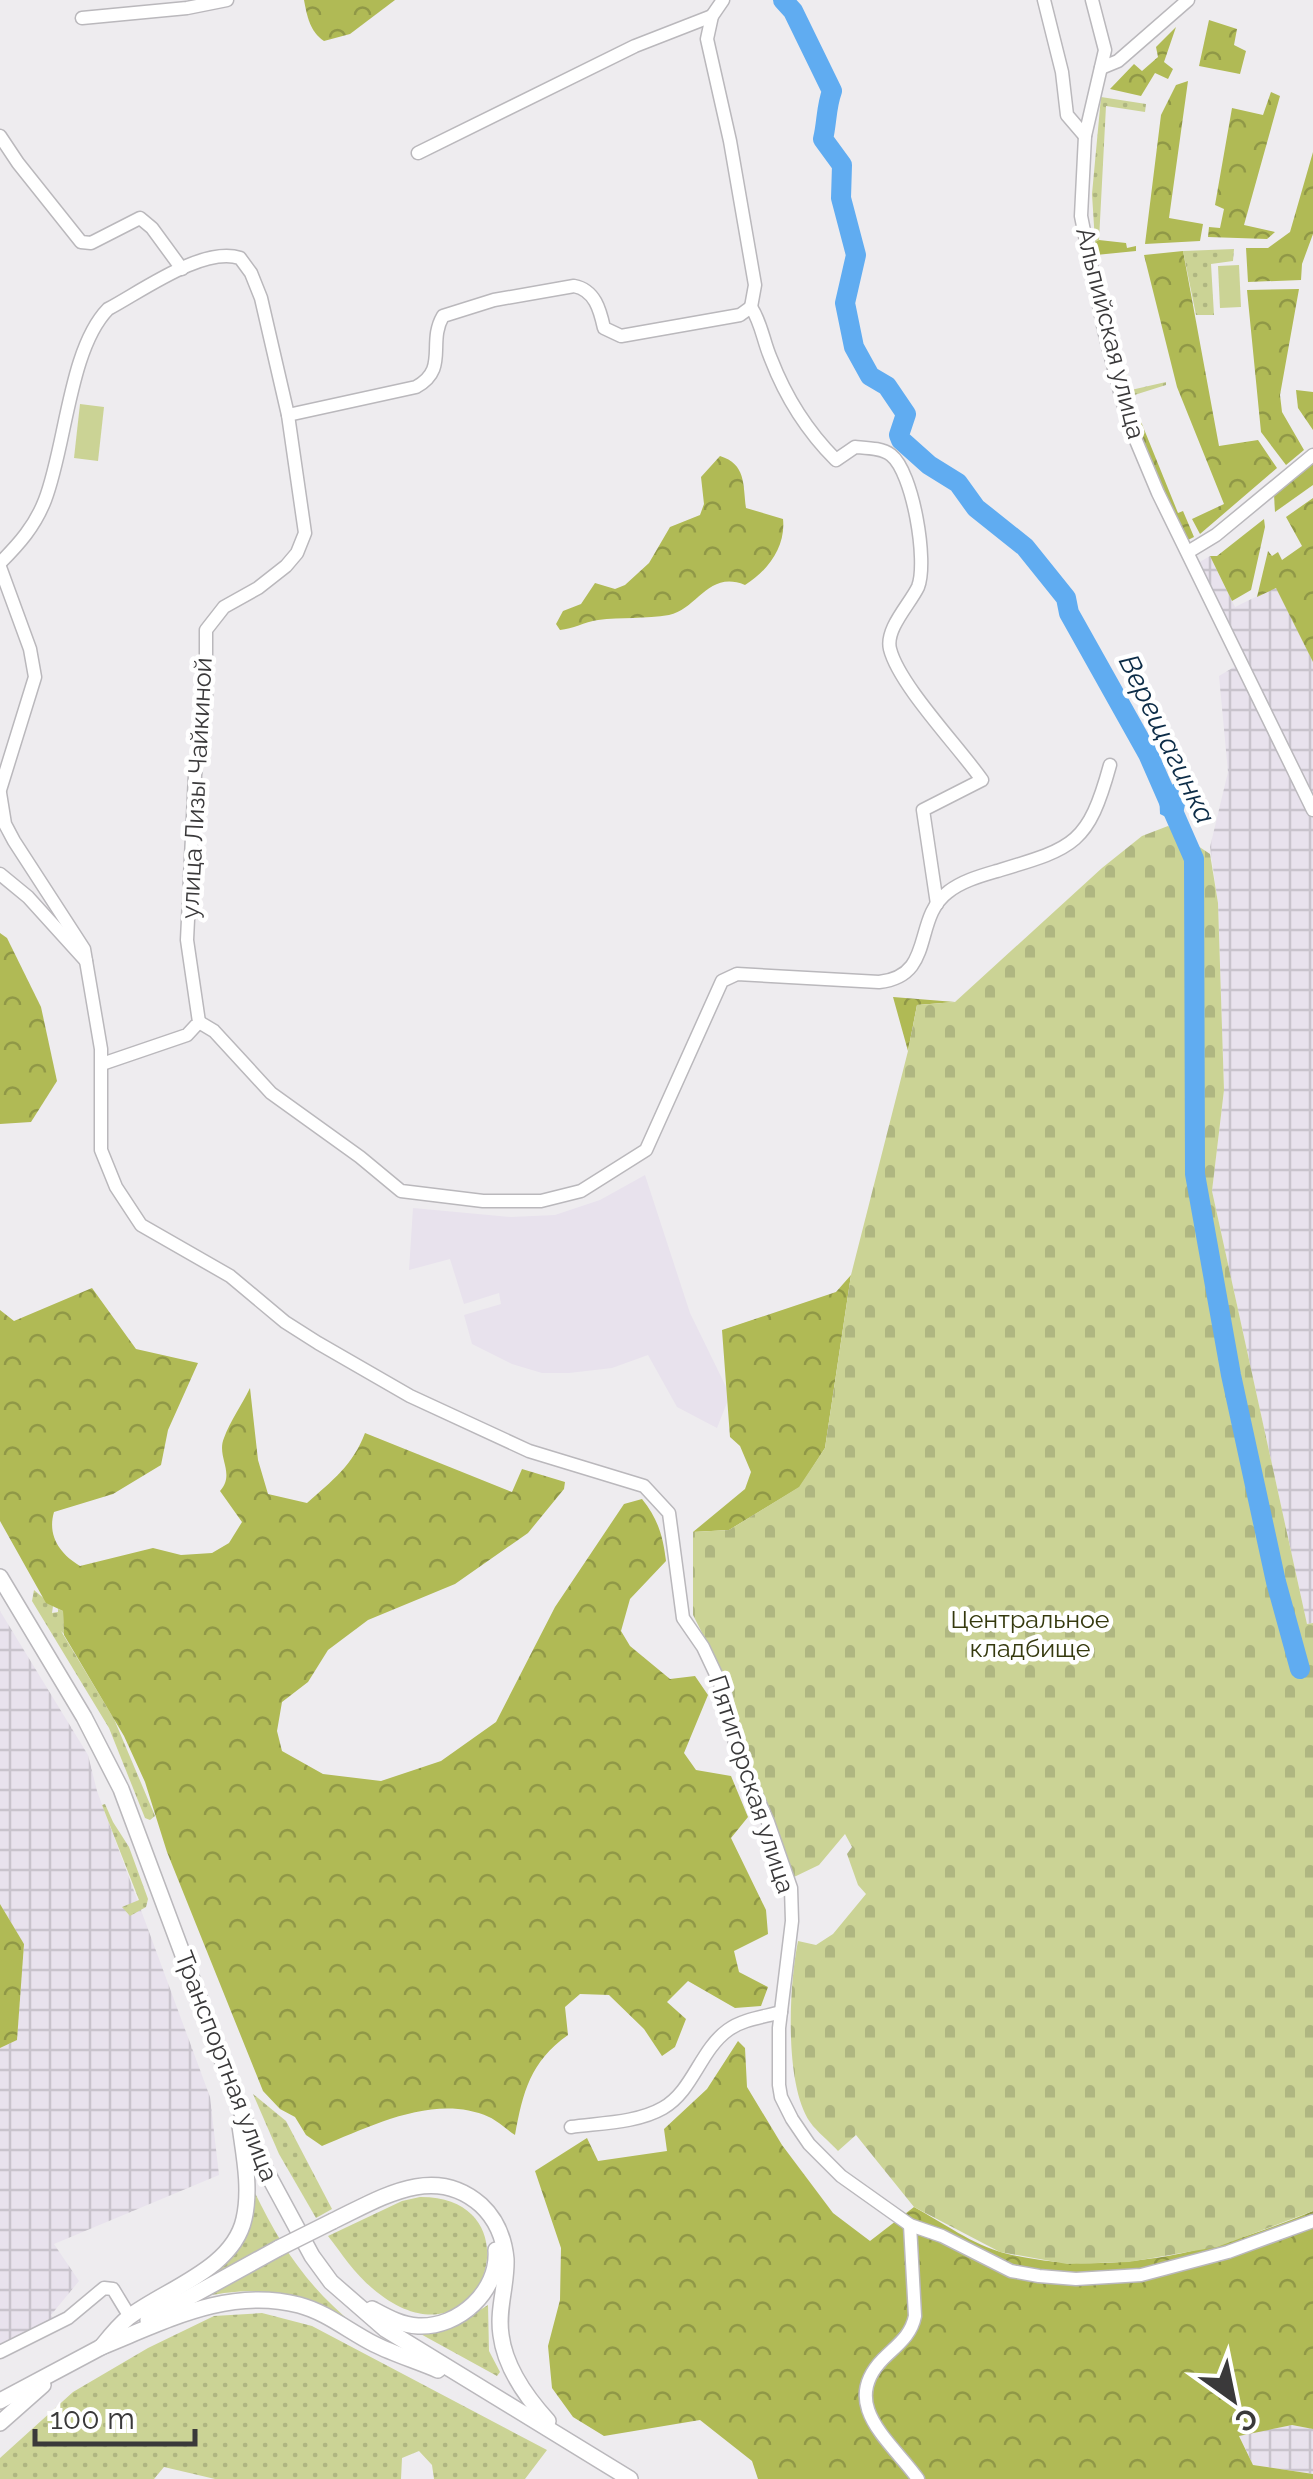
<svg xmlns="http://www.w3.org/2000/svg" width="1313" height="2479" font-family="Raleway,sans-serif">
<style>
.built{fill:#e8e2ed}
.industrial{fill:url(#industrial-grid)}
.green{fill:url(#green-dots)}
.forest{fill:url(#forest-crowns)}
.cemetery{fill:url(#cemetery-stones)}
.pitch{fill:#cbd395}
.water{fill:#60acf1}
.lines{fill:none;stroke-linecap:round;stroke-linejoin:round}
.river{stroke:#60acf1;stroke-width:20}
.minor-casing{stroke:#bab8bc;stroke-width:15}
.major-casing{stroke:#bab8bc;stroke-width:18}
.minor{stroke:#fff;stroke-width:12}
.major{stroke:#fff;stroke-width:15}
.major-bridge-casing{stroke:#bab8bc;stroke-width:18;stroke-linecap:butt}
.major-bridge{stroke:#fff;stroke-width:15}
.labels{text-anchor:middle;dominant-baseline:central;stroke-width:9;stroke-linejoin:round;paint-order:stroke}
.street-label{font-size:25px;fill:#3a393a;stroke:#fff}
.park-label{font-size:25px;fill:#35390e;stroke:#fff}
.water-label{font-size:28px;font-style:italic;fill:#0c2c47;stroke:#fff}
</style>
<defs>
<pattern id="industrial-grid" width="8" height="8" patternUnits="userSpaceOnUse" patternTransform="scale(2.5)"><rect width="8" height="8" fill="#e8e2ed"/><path d="M0 4h8M4 0v8" fill="none" stroke="#c8c3cc"/></pattern>
<pattern id="green-dots" width="8" height="8" patternUnits="userSpaceOnUse" patternTransform="scale(2.5)"><rect width="8" height="8" fill="#cbd395"/><path d="M2 2h.1M6 6h.1" fill="none" stroke="#afb681" stroke-width="1.8" stroke-linecap="round"/></pattern>
<pattern id="forest-crowns" width="20" height="18" patternUnits="userSpaceOnUse" patternTransform="scale(2.5)"><rect width="20" height="18" fill="#b0ba55"/><path d="M2 6a3 3 0 1 1 6 0M12 15a3 3 0 1 1 6 0" fill="none" stroke="#909847"/></pattern>
<pattern id="cemetery-stones" width="16" height="16" patternUnits="userSpaceOnUse" patternTransform="scale(2.5)"><rect width="16" height="16" fill="#cbd395"/><path d="M2 7V4a2 2 0 0 1 4 0v3zM10 15v-3a2 2 0 0 1 4 0v3z" fill="#afb681"/></pattern>
</defs>
<rect width="100%" height="100%" fill="#eeecef"/>
<path class="built" d="M645 1175 690 1313 730 1395 717 1428 677 1407 648 1355 612 1368 569 1373H542L512 1364 472 1344 464 1315 501 1304 499 1293 464 1304 450 1259 409 1270 413 1208 511 1217 555 1215 600 1200Z"/>
<g class="industrial">
<path d="M1210 556 1235 607 1276 587 1313 662V1623L1307 1624 1212 1191 1224 1090 1218 903 1210 847 1228 772 1219 676 1239 664 1191 567Z"/>
<path d="M0 1611 88 1755 97 1791 210 2097 219 2175 54 2244 79 2281 51 2315 56 2323 0 2348V2048L17 2040 24 1944 0 1904Z"/>
<path d="M1292 2425 1313 2429V2474L1253 2465 1239 2435Z"/>
</g>
<g class="green">
<path d="M1101 97 1146 104 1145 112 1106 106 1099 240 1095 242 1092 194Z"/>
<path d="M1234 249 1233 261 1211 264 1214 315H1196L1183 251Z"/>
<path d="M1100 267 1131 390 1166 382V385L1125 398 1094 269Z"/>
<path d="M34 1590 53 1606 52 1613 58 1612V1609L63 1611 64 1634 61 1631 114 1719 155 1816 150 1820 145 1818 109 1728 32 1601Z"/>
<path d="M105 1804 113 1822 129 1847 148 1899 146 1907 130 1916 122 1907 139 1900 102 1805Z"/>
<path d="M253 2094 286 2121 332 2209 316 2218 279 2154Z"/>
<path d="M254 2191C280 2245 308 2288 355 2325 298 2298 271 2283 207 2296L229 2285 217 2267Z"/>
<path d="M420 2197C542 2196 481 2382 372 2288 354 2273 342 2254 328 2236L402 2201Z"/>
<path d="M488 2305 489 2351 500 2372 497 2376 417 2332 451 2328Z"/>
<path d="M262 2313 312 2326 547 2450 525 2479H434L432 2465 419 2451 402 2458 401 2479H215L164 2467 154 2479H0V2458L73 2392 148 2348 214 2316Z"/>
</g>
<g class="forest">
<path d="M304 0H395L350 34 324 41C310 32 307 16 304 0Z"/>
<path d="M1209 20 1237 29 1234 45 1246 51 1240 74 1199 66Z"/>
<path d="M1176 27 1164 62 1173 69 1168 79 1155 73 1141 96 1110 89 1134 64 1142 71 1158 57 1156 47Z"/>
<path d="M1188 81 1169 218 1203 224 1200 241 1145 244 1161 115 1176 85Z"/>
<path d="M1271 92 1280 96 1244 225 1275 232 1267 239 1208 237 1209 227 1220 228 1224 209 1215 205 1232 108 1263 115Z"/>
<path d="M1313 152V234L1302 264 1301 280 1248 282 1246 248H1268L1290 232Z"/>
<path d="M1099 240 1126 243 1127 248 1136 246V251L1096 255 1095 242Z"/>
<path d="M1183 251 1219 446 1258 440 1277 468 1200 534 1192 519 1224 504 1177 387 1144 255Z"/>
<path d="M1299 289 1280 395 1282 412 1304 450 1286 465 1261 432 1247 290Z"/>
<path d="M1296 390 1313 392V430L1298 408Z"/>
<path d="M1133 402 1178 513 1183 511 1194 537 1186 541 1164 496 1128 404Z"/>
<path d="M720 456C746 464 743 484 746 508L783 519C786 546 768 571 745 585 708 570 698 609 669 615 646 619 621 617 598 620 584 622 573 629 560 630L556 624 563 611 581 604 595 583 615 589 625 585 649 563 670 527 700 515 704 504 701 477Z"/>
<path d="M1313 462V485L1275 512 1274 495Z"/>
<path d="M1313 498V662L1276 588 1257 597 1268 551 1272 556 1278 552 1282 560 1302 546 1286 517Z"/>
<path d="M1264 519 1265 527 1251 590 1232 601 1210 556H1217Z"/>
<path d="M0 933 7 938 41 1007 57 1081 31 1122 0 1124Z"/>
<path d="M893 997 955 1002 917 1005 908 1051Z"/>
<path d="M851 1275 825 1448 800 1487 729 1530 693 1532 745 1489 751 1472 740 1446 730 1437 722 1330 836 1292Z"/>
<path d="M92 1288 136 1349 198 1363 168 1430 161 1465 113 1494 54 1512C47 1536 60 1554 80 1566L153 1548 181 1555 212 1553 229 1543 242 1522 220 1491C236 1473 216 1457 224 1438 230 1421 242 1405 250 1388L258 1460 268 1494 307 1503C332 1481 353 1465 365 1433L512 1492 522 1469 565 1482 564 1489 528 1533 455 1584 368 1620 328 1650 308 1682 282 1702 277 1731 282 1751 323 1774 381 1781 441 1761 496 1722 555 1607 624 1504 642 1499C658 1519 663 1536 666 1561L630 1599 621 1631 630 1646 670 1679 695 1676 708 1695 684 1753 696 1770 731 1776 748 1817 731 1838 766 1910 768 1934 734 1951 739 1972 768 1987 761 2006 735 2008 688 1981 667 2002 686 2019 675 2047 662 2056 644 2029 609 1995 580 1994 565 2007 568 2035C530 2062 523 2092 515 2135 507 2130 498 2121 489 2117 435 2093 372 2126 322 2146L306 2135 295 2117 280 2109 263 2091 167 1852 145 1782 124 1736 64 1635 63 1611 46 1603 0 1521V1310L14 1321Z"/>
<path d="M0 1904 24 1944 17 2040 0 2048Z"/>
<path d="M738 2041 745 2048 747 2087 782 2145 833 2213 870 2241 914 2207C942 2222 973 2245 1004 2253 1109 2279 1215 2252 1313 2211V2429L1292 2425 1239 2436 1253 2465 1313 2474V2479H758L752 2461 700 2420 604 2436 573 2417 552 2388 548 2346 560 2300 561 2248 535 2171 587 2138 598 2161 667 2151 664 2129 707 2089Z"/>
</g>
<path class="cemetery" d="M1168 826 1210 854 1218 903 1224 1090 1212 1191 1307 1624 1313 1623V2211L1217 2247 1129 2262 1067 2264 1000 2252 914 2207 856 2135 838 2151C829 2141 817 2132 810 2122 784 2084 789 1985 798 1941L816 1945 833 1934 866 1894 858 1885 847 1854 852 1847 845 1834 819 1865 794 1877 751 1769 732 1692 693 1615V1532L729 1530 799 1487 825 1448 851 1275 908 1051 917 1005 955 1002 1102 868 1142 836Z"/>
<g class="pitch">
<path d="M1239 265 1241 307 1220 308 1218 266Z"/>
<path d="M80 404 104 407 98 461 74 458Z"/>
</g>
<path class="water" d="M1179 781 1186 800 1183 814 1170 819 1160 814 1159 792Z"/>
<g class="lines">
<path class="river" d="M783 0 793 11 832 91C826 107 827 123 823 139L842 165 841 198 856 255 845 303 854 347 870 376 887 386 906 414 899 435 901 440 929 465 958 483 976 508 1025 547 1066 598 1069 613 1148 754 1194 859 1195 1174 1231 1375 1276 1582 1300 1669"/>
<defs>
<g id="minor">
<path d="M723 0 712 16 707 39 730 141 755 285 751 307"/>
<path d="M1044 0 1062 72 1067 115 1085 136"/>
<path d="M1092 0 1105 50 1085 136 1081 216 1104 330 1123 403 1132 431 1158 493 1313 810"/>
<path d="M82 18 187 8 227 0"/>
<path d="M1101 68 1118 61 1188 0"/>
<path d="M0 136 18 163 81 242 91 243 140 218 152 228 182 269"/>
<path d="M418 153 635 46 712 16"/>
<path d="M751 307C762 324 763 341 771 359 786 398 807 431 836 460L855 447C867 448 882 448 891 455 913 472 928 562 918 587 910 604 885 629 890 649 899 685 959 747 982 780L923 810 937 904"/>
<path d="M288 415 416 387C449 369 427 343 443 316L494 300 574 286C595 290 600 310 604 328L621 336 740 315 751 307"/>
<path d="M1188 552 1216 535 1313 455"/>
<path d="M0 563C19 544 35 526 45 500 66 446 69 349 108 309 142 291 203 246 240 258L251 273 261 298 288 415 305 533 297 553 286 566 258 588 224 607 206 630V697L195 775 187 940 199 1022 187 1035 102 1064"/>
<path d="M0 567 30 649 35 677 0 790"/>
<path d="M0 793 5 824 14 841 84 949 101 1049V1150L116 1187 141 1225 230 1276 285 1322 318 1343 410 1396 529 1451 644 1486 669 1513 683 1618 703 1647 720 1683 737 1751 768 1822 791 1888 792 1921 779 2028V2085L781 2097 792 2119 809 2144 841 2176 910 2225 942 2236 1011 2271 1039 2276 1076 2279 1141 2275 1228 2252 1313 2221"/>
<path d="M0 874 28 897 86 961"/>
<path d="M199 1022 214 1031 271 1093 360 1157 401 1191 483 1201H541L581 1191 646 1150 722 981 737 974 879 982C936 976 912 919 948 892 962 881 980 876 997 871 1074 848 1088 845 1110 765"/>
<path d="M571 2127C600 2123 637 2123 663 2108 693 2091 700 2050 728 2030 743 2019 764 2017 781 2012"/>
<path d="M910 2225 915 2316C911 2336 897 2345 883 2359 838 2405 892 2442 918 2479"/>
<path d="M0 2352 68 2318 104 2288 113 2289 130 2317"/>
</g>
<g id="major">
<path d="M0 1577 84 1717 121 1789 258 2156 312 2256 331 2282 385 2329 630 2479"/>
<path d="M333 2221C381 2198 434 2163 481 2205 496 2219 504 2238 506 2259 507 2285 497 2309 501 2335 505 2367 527 2398 548 2421"/>
<path d="M372 2309C387 2317 401 2325 418 2326 459 2328 499 2291 496 2250"/>
<path d="M148 2320 279 2248"/>
<path d="M103 2345C111 2335 119 2325 129 2317 166 2289 233 2269 244 2219 251 2189 244 2155 240 2126"/>
<path d="M101 2347C166 2321 228 2287 299 2305 326 2312 350 2332 374 2344 394 2354 417 2361 438 2370"/>
<path d="M0 2401 107 2344"/>
<path d="M0 2423 43 2385"/>
</g>
</defs>
<use href="#minor" class="minor-casing"/>
<use href="#major" class="major-casing"/>
<use href="#minor" class="minor"/>
<use href="#major" class="major"/>
<defs>
<path id="major-bridge" d="M279 2248 333 2221"/>
</defs>
<use href="#major-bridge" class="major-bridge-casing"/>
<use href="#major-bridge" class="major-bridge"/>
</g>
<g class="labels">
<g class="street-label">
<text transform="translate(1111 333) rotate(76)">Альпийская улица</text>
<text transform="translate(196 788) rotate(-87)">улица Лизы Чайкиной</text>
<text transform="translate(752 1784) rotate(72)">Пятигорская улица</text>
<text transform="translate(227 2066) rotate(69)">Транспортная улица</text>
</g>
<g class="park-label">
<text x="1030" y="1619">Центральное<tspan x="1030" dy="29">кладбище</tspan></text>
</g>
<g class="water-label">
<text transform="translate(1167 739) rotate(64)">Верещагинка</text>
</g>
</g>
<g transform="translate(1233 2399) rotate(147)" stroke="#ffffff" stroke-width="8" paint-order="stroke">
<path d="M0-8L18 38L0 25L-18 38Z" fill="#3a393a"/>
<text y="-15" font-size="28" font-weight="bold" text-anchor="middle" fill="#3a393a">С</text>
</g>
<path d="M35 2429v15h160v-15" fill="none" stroke="#3a393a" stroke-width="5"/>
<text x="50" y="2429" font-size="30" fill="#3a393a" stroke="#ffffff" stroke-width="8" paint-order="stroke">100 m</text>
</svg>
